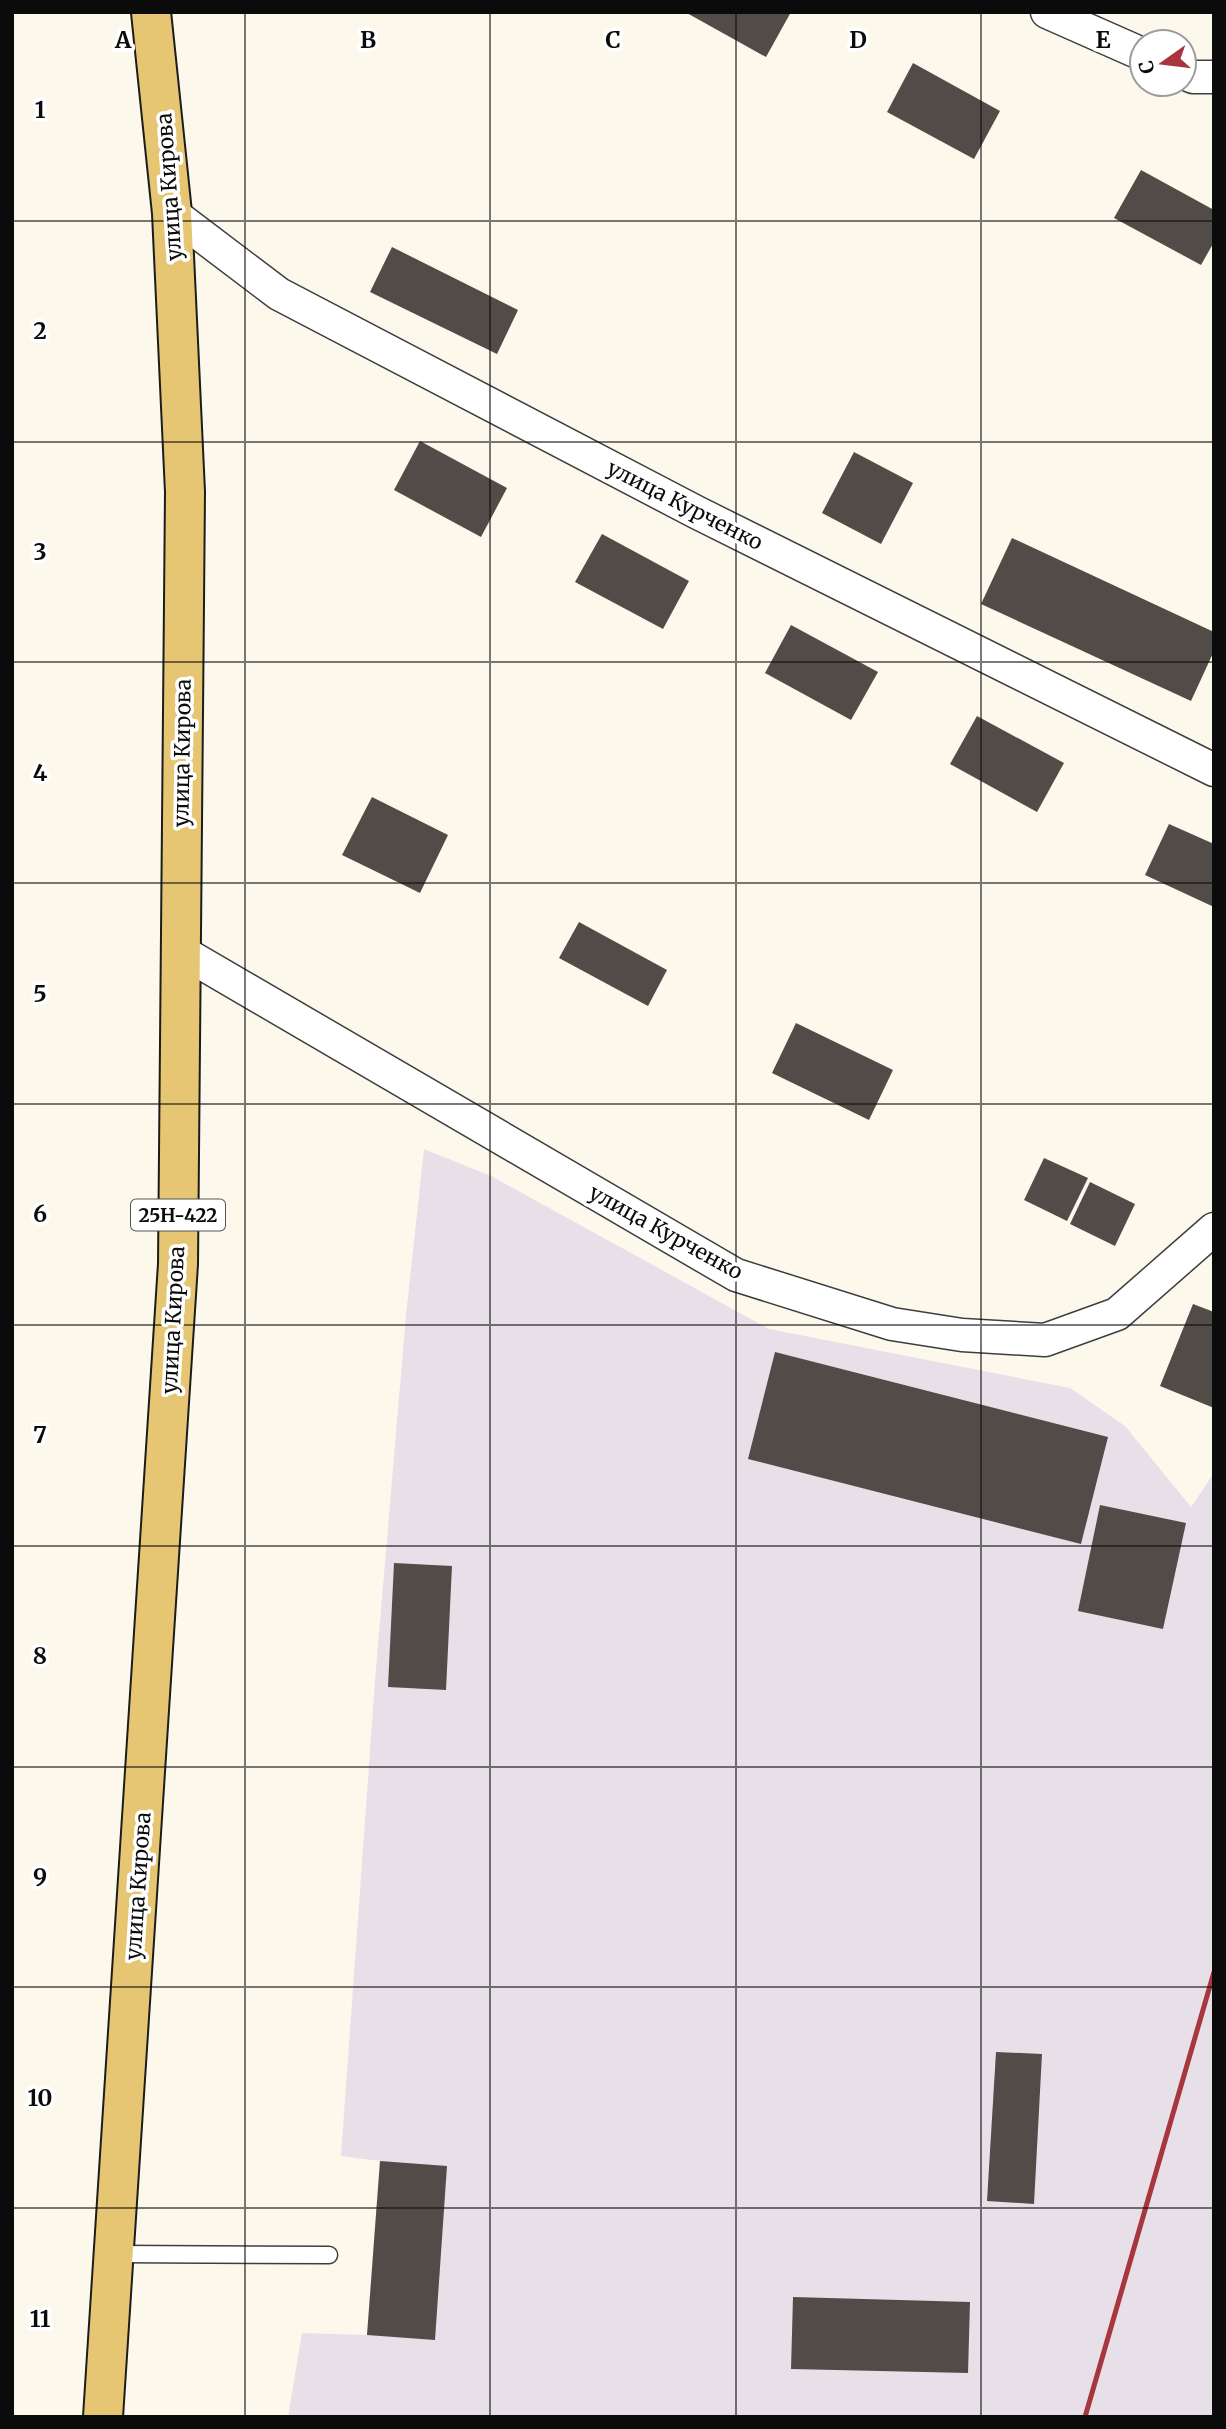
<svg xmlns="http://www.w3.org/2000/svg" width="1226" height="2429" font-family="Merriweather,serif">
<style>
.industrial{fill:#e7e0e9}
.building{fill:#524c49}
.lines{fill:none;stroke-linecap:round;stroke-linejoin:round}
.lane-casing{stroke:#3e3e3e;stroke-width:19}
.street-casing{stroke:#3e3e3e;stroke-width:35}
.primary-casing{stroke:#1c1c1c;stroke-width:42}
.lane{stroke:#fff;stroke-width:16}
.street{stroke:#fff;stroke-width:32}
.primary{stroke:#e6c672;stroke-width:38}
.rail{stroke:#a7363f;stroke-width:5}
.grid{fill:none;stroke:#0b0b0b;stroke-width:2;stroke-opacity:0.55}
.labels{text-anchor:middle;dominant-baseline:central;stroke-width:7;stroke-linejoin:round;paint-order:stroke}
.shield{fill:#fff;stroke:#545454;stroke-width:2}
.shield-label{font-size:19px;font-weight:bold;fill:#0b0b0b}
.street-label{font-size:21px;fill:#0b0b0b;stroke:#fff}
.grid-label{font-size:23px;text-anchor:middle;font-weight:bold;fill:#0b0b0b;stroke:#fff;stroke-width:7;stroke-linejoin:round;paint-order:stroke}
</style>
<rect width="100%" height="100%" fill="#fcf8eb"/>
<path class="industrial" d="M424 1149 491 1176 769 1329 1070 1388 1125 1426 1191 1507 1214 1473V2417H288L302 2333 367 2335 380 2161 341 2156 375 1681 406 1315Z"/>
<g class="building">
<path d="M685 12H791L766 57Z"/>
<path d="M913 63 1000 111 974 159 887 112Z"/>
<path d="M1141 170 1214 210V242L1201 265 1114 218Z"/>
<path d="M392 247 518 310 497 354 370 292Z"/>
<path d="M420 441 507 488 481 537 394 490Z"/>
<path d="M854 452 913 483 881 544 822 513Z"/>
<path d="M602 534 689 581 663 629 575 582Z"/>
<path d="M1012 538 1214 632V651L1191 701 981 604Z"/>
<path d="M791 625 878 672 851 720 765 673Z"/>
<path d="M977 716 1064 763 1037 812 950 764Z"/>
<path d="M372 797 448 835 420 893 342 855Z"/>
<path d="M1169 824 1214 844V907L1145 875Z"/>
<path d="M579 922 667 970 648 1006 559 958Z"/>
<path d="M796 1023 893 1070 869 1120 772 1073Z"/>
<path d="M1044 1158 1088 1178 1067 1221 1024 1200Z"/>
<path d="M1090 1182 1135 1204 1115 1246 1070 1224Z"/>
<path d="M1193 1304 1214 1312V1408L1160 1386Z"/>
<path d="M775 1352 1108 1437 1081 1544 748 1459Z"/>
<path d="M1100 1505 1186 1523 1163 1629 1078 1611Z"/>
<path d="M394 1563 452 1566 446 1690 388 1687Z"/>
<path d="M996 2052 1042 2054 1034 2204 987 2201Z"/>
<path d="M380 2161 447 2166 435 2340 367 2335Z"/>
<path d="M793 2297 970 2302 968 2373 791 2369Z"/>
</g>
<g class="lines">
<defs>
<path id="lane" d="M115 2254 329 2255"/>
<g id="street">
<path d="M1047 12 1142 54"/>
<path d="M1184 73 1193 77H1214"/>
<path d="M172 213 279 294 696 512 1214 770"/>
<path d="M179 950 736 1275 892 1324 962 1335 1045 1340 1117 1314 1214 1229"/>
</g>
<path id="primary" d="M103 2417 178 1264 185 492 172 213 151 12"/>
</defs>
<use href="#lane" class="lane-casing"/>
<use href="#street" class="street-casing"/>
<use href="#primary" class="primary-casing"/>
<use href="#lane" class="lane"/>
<use href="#street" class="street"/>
<use href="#primary" class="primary"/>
<path class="rail" d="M1085 2417 1214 1972"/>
</g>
<path class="grid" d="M245 12V2417M490 12V2417M736 12V2417M981 12V2417M12 221H1214M12 442H1214M12 662H1214M12 883H1214M12 1104H1214M12 1325H1214M12 1546H1214M12 1767H1214M12 1987H1214M12 2208H1214"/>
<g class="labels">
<rect class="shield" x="131" y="1199.5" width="94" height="31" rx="5"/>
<g class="shield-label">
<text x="178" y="1215">25Н-422</text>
</g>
<g class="street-label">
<text transform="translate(169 187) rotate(-94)">улица Кирова</text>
<text transform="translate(685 505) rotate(27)">улица Курченко</text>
<text transform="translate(182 753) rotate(-89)">улица Кирова</text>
<text transform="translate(666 1232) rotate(29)">улица Курченко</text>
<text transform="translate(173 1320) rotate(-87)">улица Кирова</text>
<text transform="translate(138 1886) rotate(-86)">улица Кирова</text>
</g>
</g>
<g class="grid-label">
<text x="123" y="48">A</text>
<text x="368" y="48">B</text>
<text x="613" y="48">C</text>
<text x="858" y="48">D</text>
<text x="1103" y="48">E</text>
<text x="40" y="118">1</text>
<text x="40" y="339">2</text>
<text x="40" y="560">3</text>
<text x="40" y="781">4</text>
<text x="40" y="1002">5</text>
<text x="40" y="1222">6</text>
<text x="40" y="1443">7</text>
<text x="40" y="1664">8</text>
<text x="40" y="1885">9</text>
<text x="40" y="2106">10</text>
<text x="40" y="2327">11</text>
</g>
<rect width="1226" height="2429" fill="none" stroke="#0b0b0b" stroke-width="28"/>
<g transform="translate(1163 63) rotate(256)"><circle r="33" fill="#ffffff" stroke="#9d9d9d" stroke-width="2"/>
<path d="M0-5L12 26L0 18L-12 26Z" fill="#a7363f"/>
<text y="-10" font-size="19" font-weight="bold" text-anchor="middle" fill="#0b0b0b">С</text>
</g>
</svg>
